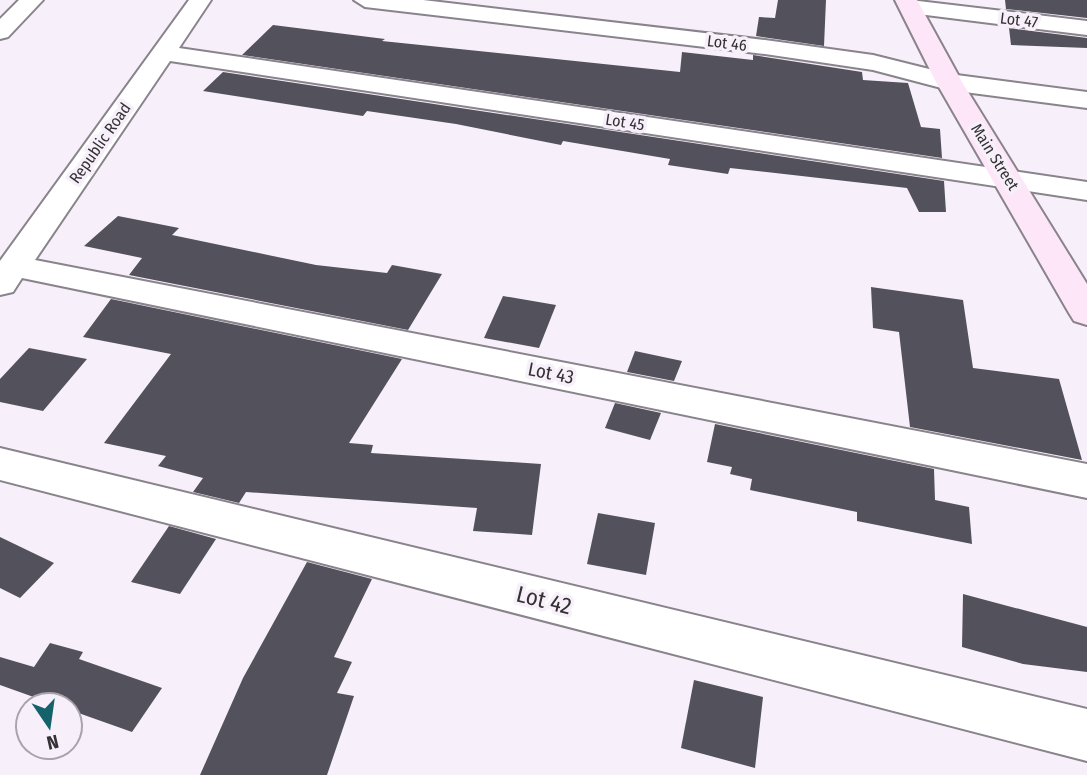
<svg xmlns="http://www.w3.org/2000/svg" width="1087" height="775" font-family="'Fira Sans Condensed',sans-serif">
<style>
.building{fill:#53525c}
.lines{fill:none;stroke-linecap:round;stroke-linejoin:round}
.street-casing{stroke:#89838c;stroke-width:4}
.secondary-casing{stroke:#89838c;stroke-width:4}
.street{fill:#fff;fill-rule:evenodd}
.secondary{fill:#fde6f7;fill-rule:evenodd}
.labels{text-anchor:middle;dominant-baseline:central;stroke-width:7;stroke-linejoin:round;paint-order:stroke}
.far-street-label{font-size:16px;fill:#333134;stroke:#f7f0fb}
.street-label{font-size:19px;fill:#333134;stroke:#f7f0fb}
.near-street-label{font-size:23px;fill:#333134;stroke:#f7f0fb}
</style>
<rect width="100%" height="100%" fill="#f7f0fb"/>
<g class="building">
<path d="M778 0H826L824 46 756 36 759 17 775 18Z"/>
<path d="M1005 0H1087V18L1006 9Z"/>
<path d="M273 25 385 39 382 41 680 72 682 52 753 60V55L862 72 863 80 908 83 921 127 940 129 942 158 242 55Z"/>
<path d="M1009 28 1087 38V48L1011 45Z"/>
<path d="M223 72 944 181 946 212H919L907 188 730 168 728 174 668 165 670 159 563 141 561 145 456 124 367 111 363 116 203 91Z"/>
<path d="M118 216 179 228 172 235 316 265 387 273 392 265 442 274 408 330 129 275 142 258 84 246Z"/>
<path d="M871 287 963 300 973 368 1059 379 1082 460 910 427 899 332 873 328Z"/>
<path d="M503 296 556 305 539 348 484 338Z"/>
<path d="M111 299 402 359 349 443 373 445 371 453 541 464 532 535 473 531 477 508 246 492 239 503 193 492 203 478 158 466 166 456 104 443 171 354 83 337Z"/>
<path d="M29 348 87 359 43 411 0 402V379Z"/>
<path d="M635 351 682 361 674 381 627 372Z"/>
<path d="M615 403 661 413 650 440 605 428Z"/>
<path d="M715 424 934 469 935 500 969 507 972 544 857 521V512L750 490 752 479 730 474 732 467 707 462Z"/>
<path d="M598 513 655 523 646 575 587 564Z"/>
<path d="M169 526 216 539 180 594 131 582Z"/>
<path d="M0 537 54 563 20 598 0 588Z"/>
<path d="M307 562 372 579 334 657 352 662 337 693 354 696 327 775H200L243 678Z"/>
<path d="M963 594 1087 627V672L1023 664 962 647Z"/>
<path d="M50 643 83 652 79 659 162 688 132 732 70 710V705H56L0 685V657L34 667Z"/>
<path d="M694 680 763 697 755 768 681 748Z"/>
</g>
<g class="lines">
<defs>
<g id="street">
<path d="M19 0H43L8 37 0 39V19Z"/>
<path d="M189 0H211L179 48 1087 182V200L170 61 35 260 1087 464V498L22 278 13 292 0 295V261Z"/>
<path d="M354 0H423L765 40 873 55 949 74 1087 92V108L949 90 873 70 765 54 365 7Z"/>
<path d="M910 0 1087 21V35L902 12 899 7 902 2Z"/>
<path d="M0 448 1087 709V761L0 480Z"/>
</g>
<path id="secondary" d="M895 0H917L962 82 1087 284V325L1074 321 1069 313 936 82Z"/>
</defs>
<use href="#street" class="street-casing"/>
<use href="#secondary" class="secondary-casing"/>
<use href="#street" class="street"/>
<use href="#secondary" class="secondary"/>
</g>
<g class="labels">
<g class="far-street-label">
<text transform="translate(1019 20) rotate(7)">Lot 47</text>
<text transform="translate(727 43) rotate(7)">Lot 46</text>
<text transform="translate(625 122) rotate(9)">Lot 45</text>
<text transform="translate(100 143) rotate(-55)">Republic Road</text>
<text transform="translate(995 157) rotate(58)">Main Street</text>
</g>
<g class="street-label">
<text transform="translate(551 373) rotate(11)">Lot 43</text>
</g>
<g class="near-street-label">
<text transform="translate(544 600) rotate(14)">Lot 42</text>
</g>
</g>
<g transform="translate(49 726) rotate(167)"><circle r="33" fill="#f7f0fb" stroke="#a9a4ab" stroke-width="2"/>
<path d="M0-5L12 26L0 18L-12 26Z" fill="#15636a"/>
<text y="-10" font-size="19" font-weight="bold" text-anchor="middle" fill="#333134">N</text>
</g>
</svg>
